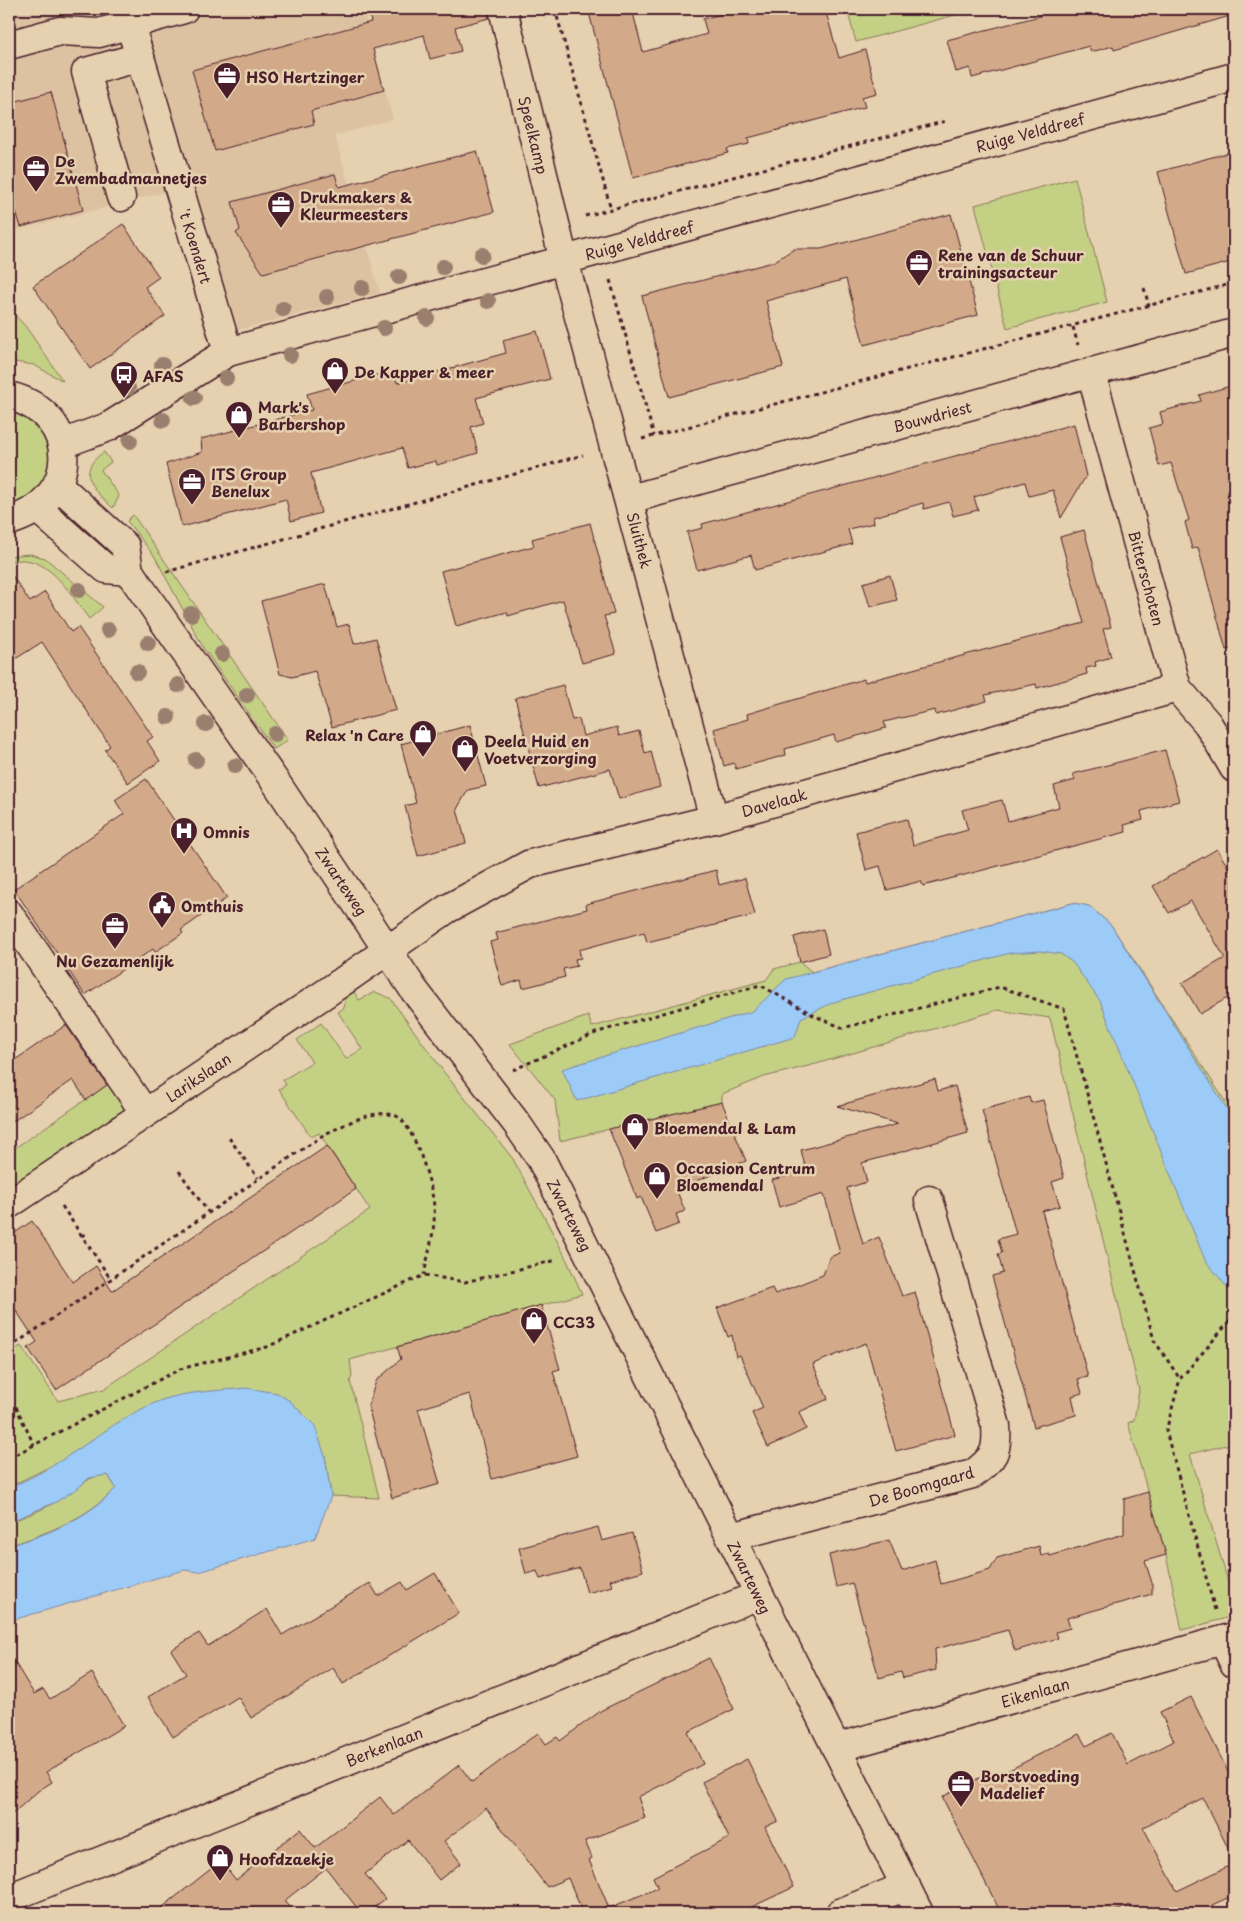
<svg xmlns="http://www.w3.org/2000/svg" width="1243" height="1922" font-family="'Playpen Sans',sans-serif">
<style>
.built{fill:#ddc2a2}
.green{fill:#c4d185;stroke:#877858}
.water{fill:#9dcbf8;stroke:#7c86a6}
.building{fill:#d3aa89;stroke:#4a1f2b}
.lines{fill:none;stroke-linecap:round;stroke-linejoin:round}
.minor-casing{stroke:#4a1f2b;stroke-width:31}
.path{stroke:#4a1f2b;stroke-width:3;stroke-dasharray:4 4;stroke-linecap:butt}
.minor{stroke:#e5d0af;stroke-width:28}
.tree{fill:#9a7e6e}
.labels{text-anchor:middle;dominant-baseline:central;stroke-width:5;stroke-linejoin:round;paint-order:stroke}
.poi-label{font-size:15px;font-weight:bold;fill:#4a1f2b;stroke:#e5d0af;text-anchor:start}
.street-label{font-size:15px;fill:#4a1f2b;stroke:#e5d0af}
</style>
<rect width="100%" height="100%" fill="#e5d0af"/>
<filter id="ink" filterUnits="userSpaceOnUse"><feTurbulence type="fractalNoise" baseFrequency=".02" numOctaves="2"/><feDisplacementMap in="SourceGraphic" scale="10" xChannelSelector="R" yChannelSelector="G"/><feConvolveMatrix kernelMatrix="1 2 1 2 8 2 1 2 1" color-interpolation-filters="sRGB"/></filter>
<g filter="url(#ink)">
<path class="built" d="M9 9H363L393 119 335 136 380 293 206 338 166 192 9 232Z"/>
<g class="green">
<path d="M847 9H953L955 15 856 42Z"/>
<path d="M1075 178 1107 302 1007 328 975 205Z"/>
<path d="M9 309 26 327 63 381 34 365 9 361Z"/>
<path d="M9 411C63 419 63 500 9 505Z"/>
<path d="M104 452 111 462 101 470 119 496 113 508C94 491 74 472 104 452Z"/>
<path d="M133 515 288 740 274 749 204 649 155 557 127 521Z"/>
<path d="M30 554 45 558 103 607 89 619C70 593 46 550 9 562V556Z"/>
<path d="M1073 903 1089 906 1111 925 1234 1115V1443L1190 1454 1234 1602V1616L1182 1630 1166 1555 1128 1423 1134 1420 1139 1390 1050 1018 998 1010 816 1064 764 1077 722 1094V1102L560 1141 555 1100 510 1044 588 1016 592 1027 766 980 774 969 800 962 812 972Z"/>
<path d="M350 992H354L359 1000 375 992 390 998 443 1071 513 1159 564 1254 582 1294 350 1360 352 1376 350 1381 379 1498 331 1496 325 1456 300 1413 290 1401 190 1394 163 1400 133 1414 61 1461 9 1487V1353L21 1346 58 1401 104 1389 370 1210 319 1133 311 1137 279 1089 286 1085 283 1080 312 1062 297 1040 321 1023 346 1059 362 1049 338 1012 344 1008 346 995Z"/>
<path d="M70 1023 128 1109 9 1192V1152L107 1085 67 1025Z"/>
<path d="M102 1474 108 1475 116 1488C86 1519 49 1532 9 1546V1522C25 1517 44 1509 59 1500 73 1491 85 1479 102 1474Z"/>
</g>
<g class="water">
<path d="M1073 903 1089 906 1111 925 1234 1120V1296L1205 1260 1100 1001 1073 963 1061 954 1040 951 1010 953 834 1002 801 1018 795 1037 577 1101 562 1069 753 1011 786 979Z"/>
<path d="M246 1388 277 1393 290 1401 315 1426 325 1456 331 1496 315 1538 199 1572 184 1570 9 1621V1546C48 1534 87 1519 116 1488L108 1475 89 1478 78 1488 56 1502 9 1522V1487C65 1467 107 1421 162 1400 188 1391 219 1391 246 1388Z"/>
</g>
<g class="building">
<path d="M384 9H488L489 18 455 27 461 51 430 59 424 35 373 49 384 90 311 111 314 124 215 151 192 70 371 22 369 13Z"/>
<path d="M588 9H632L643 52 707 34 703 19 740 9H825L839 58 865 50 877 93 862 97 865 107 748 138 749 144 727 149 728 153 633 178Z"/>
<path d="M1038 9H1229L1230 16 1114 50 1113 46 1091 52 1089 46 972 78 970 68 956 72 947 40 1040 16Z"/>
<path d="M51 92 83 210 21 227 15 208 9 210V103Z"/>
<path d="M477 151 494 212 263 273 236 233 240 230 232 202 335 174 339 187Z"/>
<path d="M1234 151V261L1186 274 1158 172Z"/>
<path d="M951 214 978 315 864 345 846 279 766 301 783 367 669 397 642 296 773 262 794 249H821Z"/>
<path d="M123 224 159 277 145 287 165 316 90 369 33 286Z"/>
<path d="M537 331 550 379 476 398 483 423 471 427 478 453 437 465 436 461 408 468 402 448 311 473 321 513 291 521 286 499 182 527 166 464 202 452 201 439 312 410 307 394 394 370 397 383 506 353 503 340Z"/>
<path d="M1234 385V648L1226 650 1198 547 1192 549 1185 522 1189 520 1171 463 1159 466 1149 428 1163 424 1160 412 1201 401 1199 395Z"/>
<path d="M1074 424 1086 476 1061 518 1053 490 1029 496 1025 482 974 497 978 510 953 516 949 502 924 509 923 503 873 517 874 523 848 529 852 544 774 565 755 570 751 555 697 570 687 532 703 528 702 524Z"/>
<path d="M590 523 614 614 604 616 616 654 582 663 563 600 508 616 507 612 456 626 441 571 534 546 532 539Z"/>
<path d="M1084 530 1111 627 1103 629 1111 657 1095 662 1096 666 1086 668 1087 674 1037 688 1036 684 985 695 987 701 936 715 935 710 884 722 886 728 836 742 834 735 785 749 786 755 736 769 734 763 724 766 714 729 748 719 747 714 864 679 865 682 1084 623 1060 537Z"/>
<path d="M9 571 30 602 45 592 71 632 78 627 153 737 147 741 160 761 128 783 105 750 110 746 42 642 9 663Z"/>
<path d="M890 575 897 600 870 607 863 583Z"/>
<path d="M325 584 337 627 349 624 354 644 376 638 396 710 332 727 315 671 292 677 280 674 261 601Z"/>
<path d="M563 685 572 720 579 719 583 736 617 727 619 736 639 731 645 753 651 751 660 787 619 799 610 769 539 788 515 698Z"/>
<path d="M470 725 486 786 468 790 457 809 466 843 418 856 405 806 416 803 401 744Z"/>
<path d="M1165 750 1179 801 1141 811 1143 820 1124 825 1126 832 923 886 921 881 887 890 880 866 866 870 856 832 907 819 913 845 968 830 962 810 1002 800 1008 821 1059 807 1054 786 1075 780 1073 774Z"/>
<path d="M146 779 227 898 181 930 183 933 155 952 153 949 85 995 14 889 124 814 115 800Z"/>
<path d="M1217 849 1234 877V994L1200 1014 1182 983 1225 958 1191 901 1169 913 1153 886Z"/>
<path d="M716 870 719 885 745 878 755 915 647 942 644 932 579 950 581 958 575 959 577 966 563 969 565 977 523 988 521 980 502 986 490 942 498 940 496 933 587 909 586 904Z"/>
<path d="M823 929 829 954 800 962 794 937Z"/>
<path d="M66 1025 107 1085 86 1100 73 1080 9 1124V1064Z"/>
<path d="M935 1079 938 1091 955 1086 968 1133 862 1163 867 1182 847 1188 863 1244 879 1237 902 1296 915 1292 955 1435 896 1451 866 1343 813 1364 828 1399 799 1412 806 1429 768 1447 752 1413 763 1408 740 1355 736 1357 732 1335 728 1337 717 1308 772 1288 775 1294 823 1275 830 1257 840 1253 824 1194 779 1207 772 1180 806 1170 801 1150 898 1124 837 1106Z"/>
<path d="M1029 1097 1031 1103 1043 1100 1064 1178 1052 1182 1060 1206 1042 1211 1088 1377 1078 1379 1082 1393 1072 1396 1076 1415 1034 1427 992 1276 1003 1273 998 1254 1002 1253 998 1239 1016 1234 982 1110Z"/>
<path d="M722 1102 746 1161 676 1189 685 1211 676 1214 679 1224 656 1233 641 1197 637 1199 609 1129Z"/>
<path d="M327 1146 356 1189 56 1390 28 1348 37 1342 9 1300V1237L32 1221 73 1282 96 1266 112 1291Z"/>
<path d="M541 1305 560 1369 553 1371 577 1456 492 1479 470 1394 418 1409 440 1484 392 1498 368 1406 376 1381 401 1359 397 1347Z"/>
<path d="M1148 1492 1166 1555 1145 1561 1152 1583V1594L1067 1618 1070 1628 1056 1632 1058 1638 1015 1651 1008 1630 935 1649 936 1670 903 1678 901 1672 879 1678 852 1583 836 1587 829 1555 889 1540 902 1571 935 1560 941 1584 990 1570 997 1558 1039 1546 1041 1556 1049 1554 1050 1556 1124 1534V1499Z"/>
<path d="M598 1527 602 1541 632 1533 643 1571 610 1580 612 1586 587 1593 580 1568 540 1579 537 1571 526 1574 519 1548Z"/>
<path d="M435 1573 459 1613 343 1684 333 1668 251 1718 238 1697 173 1737 148 1697 186 1674 171 1650 199 1633 208 1646 267 1609 282 1635 370 1583 378 1596 402 1582 407 1590Z"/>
<path d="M9 1653 34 1694 43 1689 50 1699 92 1673 124 1726 46 1772 52 1782 38 1791 9 1817Z"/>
<path d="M709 1658 734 1709 688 1732 703 1764 638 1797 645 1818 585 1841 592 1858 589 1860 609 1908 658 1888 653 1877 729 1838 702 1782 747 1759 778 1821 765 1827 794 1887 739 1913H583L568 1878 547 1887 486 1808 444 1841 461 1863 439 1880 408 1840 365 1874 385 1899 367 1913H361L326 1868 284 1901 294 1913H155L221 1861 236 1880 300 1829 315 1848 380 1797 394 1815 459 1765 472 1782 538 1733 546 1744 557 1737 560 1741 602 1710Z"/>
<path d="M1191 1697 1234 1784V1860L1203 1798 1143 1827 1177 1891 1227 1867 1234 1882V1895L1212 1905 1216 1913H1131L1133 1912 1130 1905 1111 1913H1001L942 1797 987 1774 990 1780 1079 1734 1086 1746 1112 1733 1128 1765 1174 1741 1160 1712Z"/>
</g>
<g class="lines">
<defs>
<g id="minor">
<path d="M503 9 564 261 714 819"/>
<path d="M130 24 228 352"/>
<path d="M9 45 60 31 99 33 184 9"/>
<path d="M121 197 86 72 140 57"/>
<path d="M1091 372 1177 688 1208 724 1234 768"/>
<path d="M9 396C82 414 81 501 9 521"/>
<path d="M62 444 108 427 228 352 1234 77"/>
<path d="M58 485 125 546 129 571 135 580 279 787 414 990 517 1124 541 1159 919 1913"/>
<path d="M630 499 1234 333"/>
<path d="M38 509 106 569 129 571"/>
<path d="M9 914 145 1113"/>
<path d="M9 1204 326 993 447 909 530 864 714 819 1177 688"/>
<path d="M731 1537 973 1474C994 1458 998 1452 996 1426L929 1200"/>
<path d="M1223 1640 1234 1663"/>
<path d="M836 1748 1234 1637"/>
<path d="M9 1898 759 1595"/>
<path d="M840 1913 906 1886"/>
</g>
</defs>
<use href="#minor" class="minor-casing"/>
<g class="path">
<path d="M555 9 611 209"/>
<path d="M585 216 946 121"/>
<path d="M610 280 654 436"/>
<path d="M1144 288 1149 306"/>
<path d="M1073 327 1078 345"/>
<path d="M642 439 1234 283"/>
<path d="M166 572 583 455"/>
<path d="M513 1070 598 1032 760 985 815 1016 843 1028 1000 987 1064 1009 1154 1340 1180 1379"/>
<path d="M229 1138 258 1178"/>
<path d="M179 1171 208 1212"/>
<path d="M62 1206 110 1278"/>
<path d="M82 1236 87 1233"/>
<path d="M9 1348 325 1134C346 1125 370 1109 394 1115 413 1120 433 1187 434 1207 436 1229 428 1253 424 1275"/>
<path d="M9 1392 34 1445"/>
<path d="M9 1458 180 1369 267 1347 424 1275 465 1282 557 1260"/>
<path d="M1215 1610 1166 1431 1180 1379 1234 1316"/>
</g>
<use href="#minor" class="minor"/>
</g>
<g class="tree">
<circle cx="482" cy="255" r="8"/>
<circle cx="443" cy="267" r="8"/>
<circle cx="399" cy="277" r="8"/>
<circle cx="362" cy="288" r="8"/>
<circle cx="327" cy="297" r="8"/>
<circle cx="488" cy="301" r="8"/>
<circle cx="283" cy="309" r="8"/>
<circle cx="427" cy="318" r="8"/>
<circle cx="384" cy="328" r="8"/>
<circle cx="290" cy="355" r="8"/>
<circle cx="162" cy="365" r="8"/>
<circle cx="226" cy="378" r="8"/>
<circle cx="128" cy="388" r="8"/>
<circle cx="194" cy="398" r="8"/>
<circle cx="163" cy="420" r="8"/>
<circle cx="130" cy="441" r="8"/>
<circle cx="79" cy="590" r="8"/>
<circle cx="191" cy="614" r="8"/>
<circle cx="108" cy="630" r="8"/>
<circle cx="148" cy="643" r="8"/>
<circle cx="222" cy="654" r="8"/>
<circle cx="137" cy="672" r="8"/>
<circle cx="178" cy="685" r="8"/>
<circle cx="247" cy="695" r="8"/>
<circle cx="168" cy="717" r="8"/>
<circle cx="206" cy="724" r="8"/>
<circle cx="275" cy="734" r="8"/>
<circle cx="196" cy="760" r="8"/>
<circle cx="235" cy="766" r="8"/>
</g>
</g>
<defs>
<symbol id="office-pin" viewBox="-11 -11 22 30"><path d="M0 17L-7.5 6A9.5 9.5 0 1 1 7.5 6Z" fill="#4a1f2b" stroke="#e5d0af"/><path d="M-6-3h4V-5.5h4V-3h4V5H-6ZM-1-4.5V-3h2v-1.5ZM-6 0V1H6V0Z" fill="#fff"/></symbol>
<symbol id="shop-pin" viewBox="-11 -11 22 30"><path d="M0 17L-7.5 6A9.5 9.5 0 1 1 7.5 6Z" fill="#4a1f2b" stroke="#e5d0af"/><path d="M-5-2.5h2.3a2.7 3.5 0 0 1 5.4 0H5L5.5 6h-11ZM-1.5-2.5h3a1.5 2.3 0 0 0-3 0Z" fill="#fff"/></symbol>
<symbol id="bus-pin" viewBox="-11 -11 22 30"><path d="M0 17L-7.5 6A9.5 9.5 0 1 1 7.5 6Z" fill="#4a1f2b" stroke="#e5d0af"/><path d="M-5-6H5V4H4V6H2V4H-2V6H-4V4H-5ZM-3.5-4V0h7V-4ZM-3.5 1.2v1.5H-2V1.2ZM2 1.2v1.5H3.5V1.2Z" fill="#fff"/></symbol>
<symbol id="hospital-pin" viewBox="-11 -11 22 30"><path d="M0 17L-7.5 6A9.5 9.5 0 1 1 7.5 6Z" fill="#4a1f2b" stroke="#e5d0af"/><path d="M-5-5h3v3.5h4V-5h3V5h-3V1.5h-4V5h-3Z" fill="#fff"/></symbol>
<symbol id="civic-pin" viewBox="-11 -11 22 30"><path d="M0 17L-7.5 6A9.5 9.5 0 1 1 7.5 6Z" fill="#4a1f2b" stroke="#e5d0af"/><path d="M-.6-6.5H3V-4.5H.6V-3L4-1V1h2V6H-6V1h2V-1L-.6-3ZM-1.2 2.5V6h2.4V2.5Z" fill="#fff"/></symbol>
</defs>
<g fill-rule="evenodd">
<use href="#office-pin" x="211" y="60" width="32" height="43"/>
<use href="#office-pin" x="20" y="153" width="32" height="43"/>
<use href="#office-pin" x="265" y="189" width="32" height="43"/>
<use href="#office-pin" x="903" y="247" width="32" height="43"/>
<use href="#shop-pin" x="319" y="355" width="32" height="43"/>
<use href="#bus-pin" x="108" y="359" width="32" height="43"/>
<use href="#shop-pin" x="223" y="399" width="32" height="43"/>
<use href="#office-pin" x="176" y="466" width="32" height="43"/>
<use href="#shop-pin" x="407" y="718" width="32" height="43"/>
<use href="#shop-pin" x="449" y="733" width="32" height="43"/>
<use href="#hospital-pin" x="168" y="815" width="32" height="43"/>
<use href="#civic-pin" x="146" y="889" width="32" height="43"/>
<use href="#office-pin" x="99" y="910" width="32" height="43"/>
<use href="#shop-pin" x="619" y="1111" width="32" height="43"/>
<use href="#shop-pin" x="641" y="1160" width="32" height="43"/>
<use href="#shop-pin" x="518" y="1305" width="32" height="43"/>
<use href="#office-pin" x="945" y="1768" width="32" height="43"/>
<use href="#shop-pin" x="204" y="1842" width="32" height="43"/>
</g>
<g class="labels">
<g class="poi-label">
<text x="246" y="76">HSO Hertzinger</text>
<text x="55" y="160">De<tspan x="55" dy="17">Zwembadmannetjes</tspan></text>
<text x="300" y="196">Drukmakers &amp;<tspan x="300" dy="17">Kleurmeesters</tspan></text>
<text x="938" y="254">Rene van de Schuur<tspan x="938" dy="17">trainingsacteur</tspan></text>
<text x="354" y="371">De Kapper &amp; meer</text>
<text x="143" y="375">AFAS</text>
<text x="258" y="406">Mark's<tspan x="258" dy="17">Barbershop</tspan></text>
<text x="211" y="473">ITS Group<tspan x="211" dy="17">Benelux</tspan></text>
<text x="404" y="734" text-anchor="end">Relax 'n Care</text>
<text x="484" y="740">Deela Huid en<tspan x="484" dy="17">Voetverzorging</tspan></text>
<text x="203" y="831">Omnis</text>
<text x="181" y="905">Omthuis</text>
<text x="115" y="960" text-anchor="middle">Nu Gezamenlijk</text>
<text x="654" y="1127">Bloemendal &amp; Lam</text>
<text x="676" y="1167">Occasion Centrum<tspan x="676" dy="17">Bloemendal</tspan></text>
<text x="553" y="1321">CC33</text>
<text x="980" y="1775">Borstvoeding<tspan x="980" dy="17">Madelief</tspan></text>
<text x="239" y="1858">Hoofdzaekje</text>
</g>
<g class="street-label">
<text transform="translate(1030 132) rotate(-15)">Ruige Velddreef</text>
<text transform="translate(534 135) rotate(76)">Speelkamp</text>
<text transform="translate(639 240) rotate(-15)">Ruige Velddreef</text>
<text transform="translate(196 246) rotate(73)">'t Koendert</text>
<text transform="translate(932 416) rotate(-15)">Bouwdriest</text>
<text transform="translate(640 540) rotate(75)">Sluithek</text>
<text transform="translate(1147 578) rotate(75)">Bitterschoten</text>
<text transform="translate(774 802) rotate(-16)">Davelaak</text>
<text transform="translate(342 881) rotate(56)">Zwarteweg</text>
<text transform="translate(198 1077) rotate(-34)">Larikslaan</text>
<text transform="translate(570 1215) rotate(63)">Zwarteweg</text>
<text transform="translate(921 1486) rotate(-16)">De Boomgaard</text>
<text transform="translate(750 1577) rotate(64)">Zwarteweg</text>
<text transform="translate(1035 1692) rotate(-16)">Eikenlaan</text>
<text transform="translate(384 1746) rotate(-22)">Berkenlaan</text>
</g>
</g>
<rect width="1243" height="1922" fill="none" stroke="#e5d0af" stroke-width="30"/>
<rect x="15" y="15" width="1213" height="1892" fill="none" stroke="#4a1f2b" stroke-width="2" filter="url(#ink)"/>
</svg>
